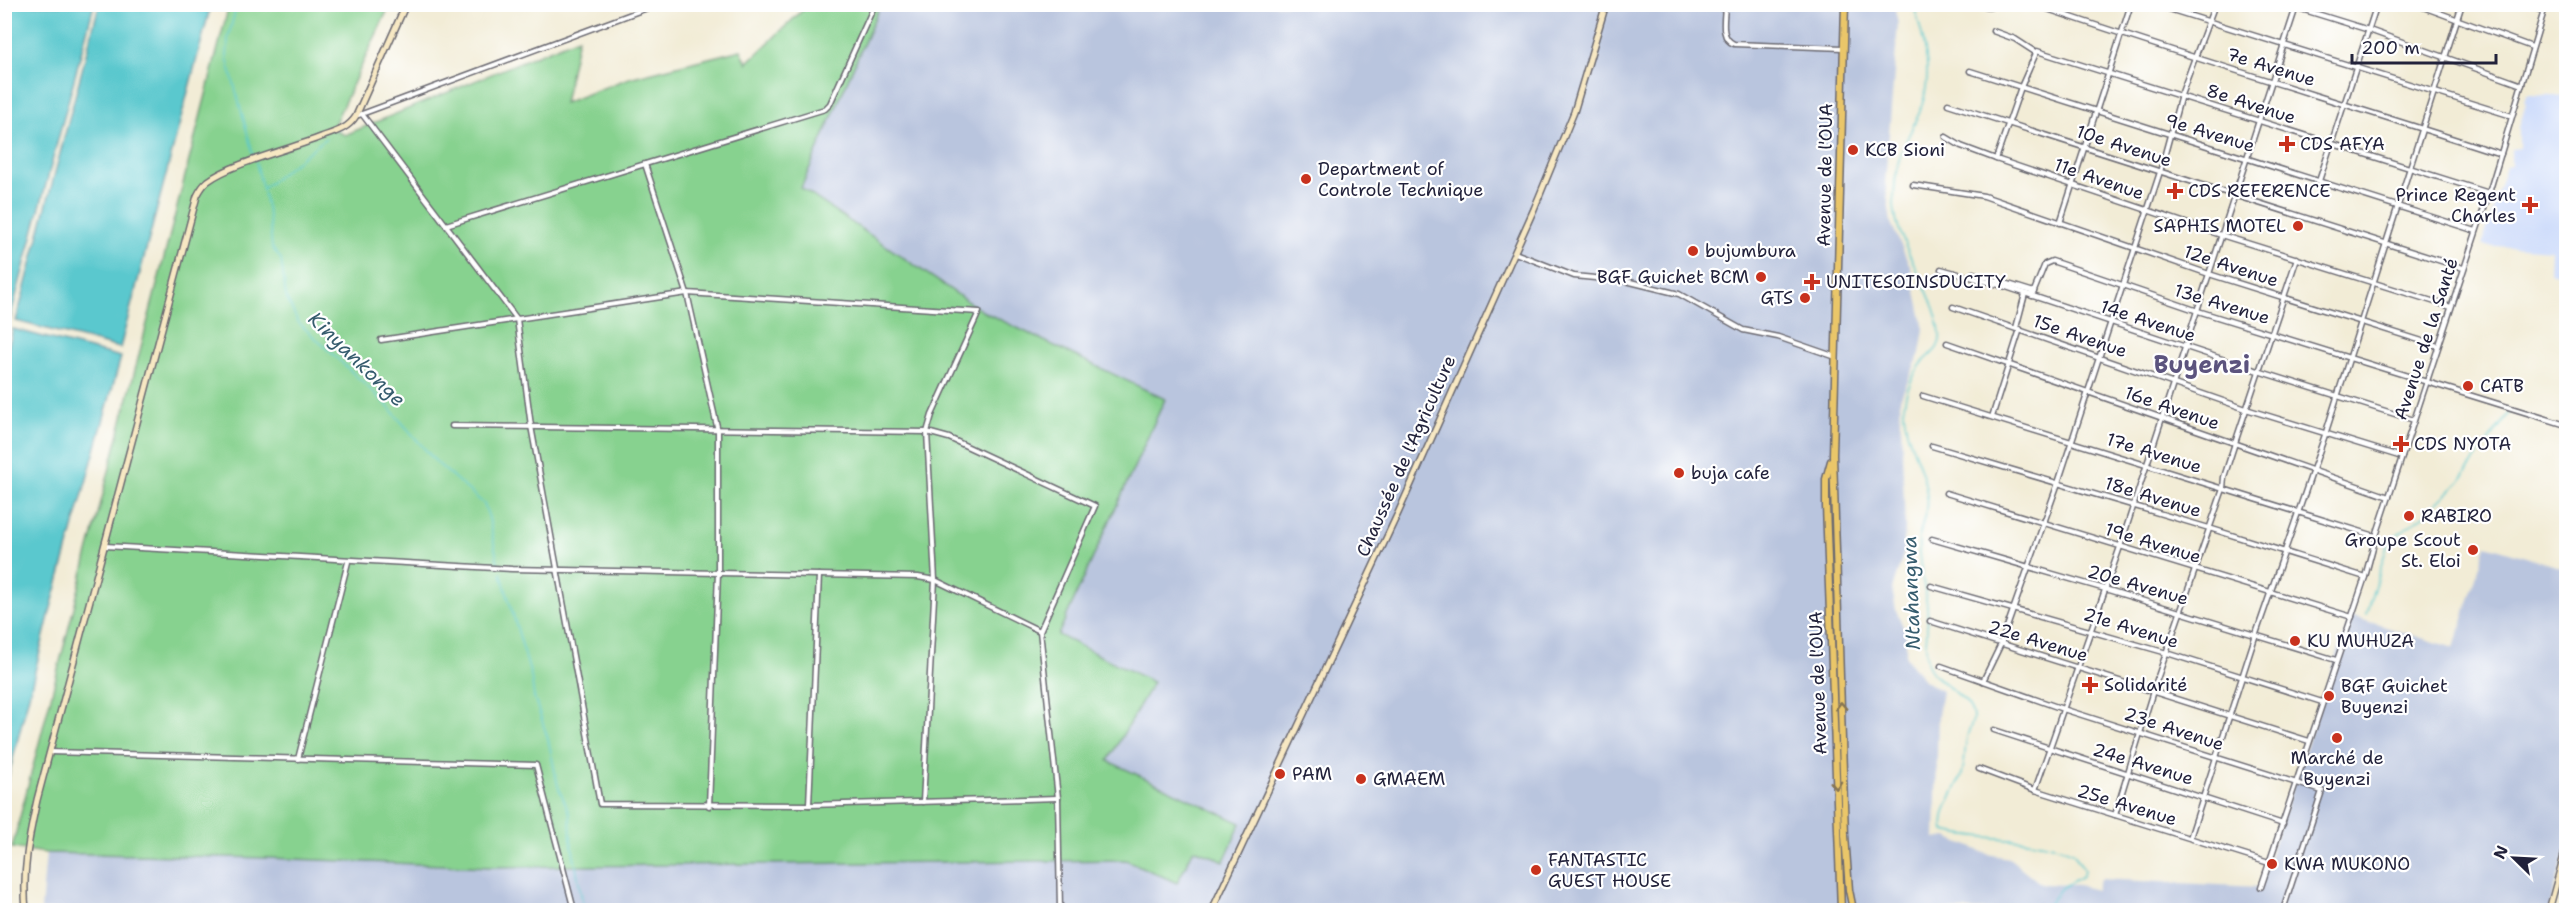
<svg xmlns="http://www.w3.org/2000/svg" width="2571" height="915" font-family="'Shantell Sans',sans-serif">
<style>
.built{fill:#cddbfa}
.industrial{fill:#b9c5de}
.green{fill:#87d28f;stroke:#547a65;stroke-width:1.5}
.water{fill:#5ac8ce;stroke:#3e7584;stroke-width:1.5}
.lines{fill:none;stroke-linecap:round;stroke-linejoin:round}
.stream{stroke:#5ac8ce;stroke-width:1.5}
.street-casing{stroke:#6b6971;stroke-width:7}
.secondary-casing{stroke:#6b6971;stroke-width:8}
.primary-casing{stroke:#6b6971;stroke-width:9}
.street{stroke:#fff;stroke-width:4}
.secondary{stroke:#f7e8c3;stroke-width:5}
.primary{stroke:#eac669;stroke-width:6}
.oneway{stroke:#867452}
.poi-dot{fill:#c8321e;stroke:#fff;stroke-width:2}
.labels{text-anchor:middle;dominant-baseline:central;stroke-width:4.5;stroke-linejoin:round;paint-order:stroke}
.street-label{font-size:18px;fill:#22223b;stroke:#fff}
.poi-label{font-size:18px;fill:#22223b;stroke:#fff;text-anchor:start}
.water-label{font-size:20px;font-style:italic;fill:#365c6e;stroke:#fff}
.district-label{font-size:24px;font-weight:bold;fill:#5c547e;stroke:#fff}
</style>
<rect width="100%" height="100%" fill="#fff"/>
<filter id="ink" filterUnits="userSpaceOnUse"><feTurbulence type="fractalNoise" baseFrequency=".0167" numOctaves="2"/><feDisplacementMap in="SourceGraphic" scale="12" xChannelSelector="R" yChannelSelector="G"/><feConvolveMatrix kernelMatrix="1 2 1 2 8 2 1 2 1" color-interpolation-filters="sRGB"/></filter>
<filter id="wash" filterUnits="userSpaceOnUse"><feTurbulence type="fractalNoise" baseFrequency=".008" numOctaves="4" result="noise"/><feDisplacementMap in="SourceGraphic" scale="24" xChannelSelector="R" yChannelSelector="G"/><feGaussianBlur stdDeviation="1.35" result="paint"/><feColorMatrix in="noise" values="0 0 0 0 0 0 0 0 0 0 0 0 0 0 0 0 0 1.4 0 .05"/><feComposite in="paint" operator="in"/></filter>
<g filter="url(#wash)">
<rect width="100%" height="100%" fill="#f2ecd6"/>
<path class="built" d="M2531 94 2566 96V274L2550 273 2551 250 2482 245 2506 166 2511 165V149L2519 148V128L2526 103 2524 102 2526 95Z"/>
<path class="industrial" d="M871 5H1894L1898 24 1885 182 1891 223 1911 268 1924 329 1920 353 1900 399 1905 528 1903 555 1892 589 1896 610 1906 634V658L1925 681 1942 691 1938 715 1935 839 1947 837 1987 854 2009 858 2041 884 2078 885 2096 890 2100 879 2259 887 2350 616 2454 648 2486 545 2566 569V848L2549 910H41L46 853 269 858 491 867 1126 860 1177 883 1194 848 1220 860 1240 823 1108 761 1152 682 1058 636 1165 399 982 311 801 188 878 8Z"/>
<path class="green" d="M871 4 879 8 801 188 982 311 1165 399 1058 635 1153 682 1108 761 1241 823 1224 861 1194 849 1177 883 1126 860 491 867 269 858 46 853 12 848 229 5H390L332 129 345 135 578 38 564 103 629 78 741 50 747 63 808 5Z"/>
<g class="water">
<path d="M4 5H94L10 319 4 318Z"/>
<path d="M99 5H211L120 348 16 321Z"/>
<path d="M13 329 121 357 52 604 5 790 4 363Z"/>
</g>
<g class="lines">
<g class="stream">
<path d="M237 4 228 38 227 58 254 158"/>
<path d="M1913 4C1923 34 1932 67 1924 98 1920 115 1910 131 1903 148 1896 165 1894 187 1894 205 1896 244 1935 291 1940 333 1942 348 1932 353 1923 362 1913 374 1905 392 1904 407 1903 440 1926 467 1927 499 1927 512 1921 526 1919 539 1917 561 1925 585 1927 606 1929 625 1924 643 1927 661 1931 684 1974 695 1973 719 1972 725 1968 731 1967 737 1964 750 1966 763 1961 777 1954 795 1940 811 1944 831 1987 841 2031 835 2073 852L2084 870 2082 876 2061 888 2044 910"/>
<path d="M337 129 345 121"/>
<path d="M256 162 269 216 272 248 281 259 286 297 298 322 385 403 436 462 484 504 489 518 498 564"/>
<path d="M262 189 326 138"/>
<path d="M501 573 531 676 534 697 548 739 558 786 570 814 571 840 584 910"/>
<path d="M2366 614 2389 540 2422 517 2459 482 2509 413"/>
</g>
</g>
</g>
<g filter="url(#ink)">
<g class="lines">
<defs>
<g id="street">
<path d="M1725 4C1725 18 1719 38 1734 44L1843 48"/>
<path d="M1976 4 1991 7 2001 4"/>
<path d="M2033 4C2188 58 2345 103 2501 154"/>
<path d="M2153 4 2512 116"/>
<path d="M2285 4 2369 30 2522 85"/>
<path d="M2415 4 2532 47"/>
<path d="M2524 4 2543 11"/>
<path d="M1993 31 2015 39 2035 52"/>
<path d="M1970 71 2476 231"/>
<path d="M1948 104 2463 268"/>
<path d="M362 114 517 319 531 426 600 804 809 805 1058 798"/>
<path d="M359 115 658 4"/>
<path d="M1946 137 1961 146 1996 159 2221 235 2451 307"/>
<path d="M1996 159 2021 87 2037 51 2489 193"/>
<path d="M645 164 687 293 718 431V573L709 806"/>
<path d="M2319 181 2377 4"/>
<path d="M1913 185 1984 196 2209 274 2438 346"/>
<path d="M2060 223 2131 4"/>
<path d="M446 225 825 109 830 104 875 4"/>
<path d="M1515 253 1574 276 1626 281 1679 294 1743 330 1778 337 1836 357"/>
<path d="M1941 269 2006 287 2258 371 2414 420"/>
<path d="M1973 273 2034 292"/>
<path d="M2032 296 2045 264 2052 261 2198 311 2566 425"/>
<path d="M1953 307 2246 409 2402 457"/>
<path d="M2016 328 2025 294"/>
<path d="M381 340 687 293 979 312 932 415 927 432 935 580 923 802"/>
<path d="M1947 343 2389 497"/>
<path d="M1923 396 2375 536"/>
<path d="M1992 417 2020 329"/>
<path d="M452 426 927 432 949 438 1095 506 1040 631 1058 798 1060 910"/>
<path d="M1932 446 2209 528 2365 577"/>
<path d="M1946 493 2352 617"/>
<path d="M1932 539 2105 589 2336 660"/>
<path d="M105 546 512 569 918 577 935 580 1040 631"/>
<path d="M1931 586 2167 653 2322 702"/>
<path d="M1930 621 2309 741"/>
<path d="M1941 666 2063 709 2322 791 2283 910"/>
<path d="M1983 681 2001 644 2058 483 2160 172 2181 95 2215 4"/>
<path d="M1994 730 2283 824"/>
<path d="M50 752 536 765 574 910"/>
<path d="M298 759 348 562"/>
<path d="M1979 769 2035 790 2269 863"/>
<path d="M2035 790 2120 547 2297 4"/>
<path d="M809 805 819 575"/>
<path d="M2115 815 2153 691 2223 489 2224 477 2235 443 2297 258"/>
<path d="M2190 838 2256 634 2325 435 2462 4"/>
<path d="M2261 887 2365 577 2376 536 2489 193 2546 4"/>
</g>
<g id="secondary">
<path d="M26 910C22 872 29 837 37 800L197 196C200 190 203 185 208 181 232 163 291 149 321 137 335 132 348 129 356 116L406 4"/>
<path d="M1212 910 1399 511 1534 209 1574 112 1606 4"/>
<path d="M2549 910 2566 848"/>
</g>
<g id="primary">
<path d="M1845 4 1833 455 1845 835 1849 890 1853 910"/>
<path d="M1831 461 1826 479V506L1841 910"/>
</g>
</defs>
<use href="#street" class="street-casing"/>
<use href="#secondary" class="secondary-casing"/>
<use href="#primary" class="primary-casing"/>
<use href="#street" class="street"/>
<use href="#secondary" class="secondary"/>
<use href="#primary" class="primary"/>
</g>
<defs><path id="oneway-chevron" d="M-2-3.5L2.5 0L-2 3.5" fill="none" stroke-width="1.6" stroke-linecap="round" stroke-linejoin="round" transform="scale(1.5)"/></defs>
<g class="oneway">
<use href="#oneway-chevron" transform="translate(1841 706) rotate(-92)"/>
<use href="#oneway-chevron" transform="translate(1836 785) rotate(88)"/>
</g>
</g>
<g class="poi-dot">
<path d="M2284 135h6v6h6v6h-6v6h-6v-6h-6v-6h6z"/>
<circle cx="1853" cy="150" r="6"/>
<circle cx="1306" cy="179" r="6"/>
<path d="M2172 182h6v6h6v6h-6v6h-6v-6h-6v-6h6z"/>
<path d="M2527 196h6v6h6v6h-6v6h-6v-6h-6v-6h6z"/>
<circle cx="2298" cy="226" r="6"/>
<circle cx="1693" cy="251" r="6"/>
<circle cx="1761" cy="277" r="6"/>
<path d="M1809 273h6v6h6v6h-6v6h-6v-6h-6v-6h6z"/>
<circle cx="1805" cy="298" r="6"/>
<circle cx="2468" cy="386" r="6"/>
<path d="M2398 435h6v6h6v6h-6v6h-6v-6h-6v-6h6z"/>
<circle cx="1679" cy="473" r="6"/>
<circle cx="2409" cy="516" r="6"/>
<circle cx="2473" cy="550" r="6"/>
<circle cx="2295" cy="641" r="6"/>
<path d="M2087 676h6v6h6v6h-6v6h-6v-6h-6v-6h6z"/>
<circle cx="2329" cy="696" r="6"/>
<circle cx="2337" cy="738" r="6"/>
<circle cx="1280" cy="774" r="6"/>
<circle cx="1361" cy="779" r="6"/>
<circle cx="2272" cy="864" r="6"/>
<circle cx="1536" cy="870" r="6"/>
</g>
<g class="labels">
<g class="street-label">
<text transform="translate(2271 67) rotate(17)">7e Avenue</text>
<text transform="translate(2251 104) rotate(18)">8e Avenue</text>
<text transform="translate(2210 133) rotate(17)">9e Avenue</text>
<text transform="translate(2124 146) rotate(18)">10e Avenue</text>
<text transform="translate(1825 175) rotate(-89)">Avenue de l'OUA</text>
<text transform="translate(2099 179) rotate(19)">11e Avenue</text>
<text transform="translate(2231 266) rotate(18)">12e Avenue</text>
<text transform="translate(2222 304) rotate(17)">13e Avenue</text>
<text transform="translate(2148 321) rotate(18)">14e Avenue</text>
<text transform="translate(2080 336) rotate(19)">15e Avenue</text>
<text transform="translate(2426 339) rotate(-72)">Avenue de la Santé</text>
<text transform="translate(2172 408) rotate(19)">16e Avenue</text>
<text transform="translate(2154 453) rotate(17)">17e Avenue</text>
<text transform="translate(1406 456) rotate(-66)">Chaussée de l'Agriculture</text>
<text transform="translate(2153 497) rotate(17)">18e Avenue</text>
<text transform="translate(2153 543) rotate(17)">19e Avenue</text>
<text transform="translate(2138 585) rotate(16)">20e Avenue</text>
<text transform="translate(2131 628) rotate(17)">21e Avenue</text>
<text transform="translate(2038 641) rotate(17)">22e Avenue</text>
<text transform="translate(1818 683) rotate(-92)">Avenue de l'OUA</text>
<text transform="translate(2174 729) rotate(18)">23e Avenue</text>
<text transform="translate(2143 764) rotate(17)">24e Avenue</text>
<text transform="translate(2127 805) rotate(17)">25e Avenue</text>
</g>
<g class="poi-label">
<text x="2300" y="144">CDS AFYA</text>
<text x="1865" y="150">KCB Sioni</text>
<text x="1318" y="169">Department of<tspan x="1318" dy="21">Controle Technique</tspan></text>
<text x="2188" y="191">CDS REFERENCE</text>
<text x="2516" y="195" text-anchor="end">Prince Regent<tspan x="2516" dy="21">Charles</tspan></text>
<text x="2286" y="226" text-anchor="end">SAPHIS MOTEL</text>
<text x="1705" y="251">bujumbura</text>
<text x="1749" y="277" text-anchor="end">BGF Guichet BCM</text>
<text x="1826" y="282">UNITESOINSDUCITY</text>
<text x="1793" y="298" text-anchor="end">GTS</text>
<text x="2480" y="386">CATB</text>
<text x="2414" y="444">CDS NYOTA</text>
<text x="1691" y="473">buja cafe</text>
<text x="2421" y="516">RABIRO</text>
<text x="2461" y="540" text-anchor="end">Groupe Scout<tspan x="2461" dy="21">St. Eloi</tspan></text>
<text x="2307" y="641">KU MUHUZA</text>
<text x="2104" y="685">Solidarité</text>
<text x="2341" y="686">BGF Guichet<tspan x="2341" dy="21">Buyenzi</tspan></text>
<text x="2337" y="758" text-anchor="middle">Marché de<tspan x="2337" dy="21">Buyenzi</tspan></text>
<text x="1292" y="774">PAM</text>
<text x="1373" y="779">GMAEM</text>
<text x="1548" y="860">FANTASTIC<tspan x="1548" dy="21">GUEST HOUSE</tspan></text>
<text x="2284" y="864">KWA MUKONO</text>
</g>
<g class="water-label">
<text transform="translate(357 359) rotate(44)">Kinyankonge</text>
<text transform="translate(1911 593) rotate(-92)">Ntahangwa</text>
</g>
<g class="district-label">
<text x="2202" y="365">Buyenzi</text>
</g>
</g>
<rect width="2571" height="915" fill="none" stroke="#fff" stroke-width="24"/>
<g transform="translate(2514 858) rotate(294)" stroke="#ffffff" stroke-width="4.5" paint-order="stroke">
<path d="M0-4.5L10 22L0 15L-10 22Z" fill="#22223b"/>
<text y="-9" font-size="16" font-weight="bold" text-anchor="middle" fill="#22223b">N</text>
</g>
<path d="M2352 54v9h144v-9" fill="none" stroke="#22223b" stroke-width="3"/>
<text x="2361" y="54" font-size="18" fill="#22223b" stroke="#ffffff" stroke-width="4.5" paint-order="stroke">200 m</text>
</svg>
